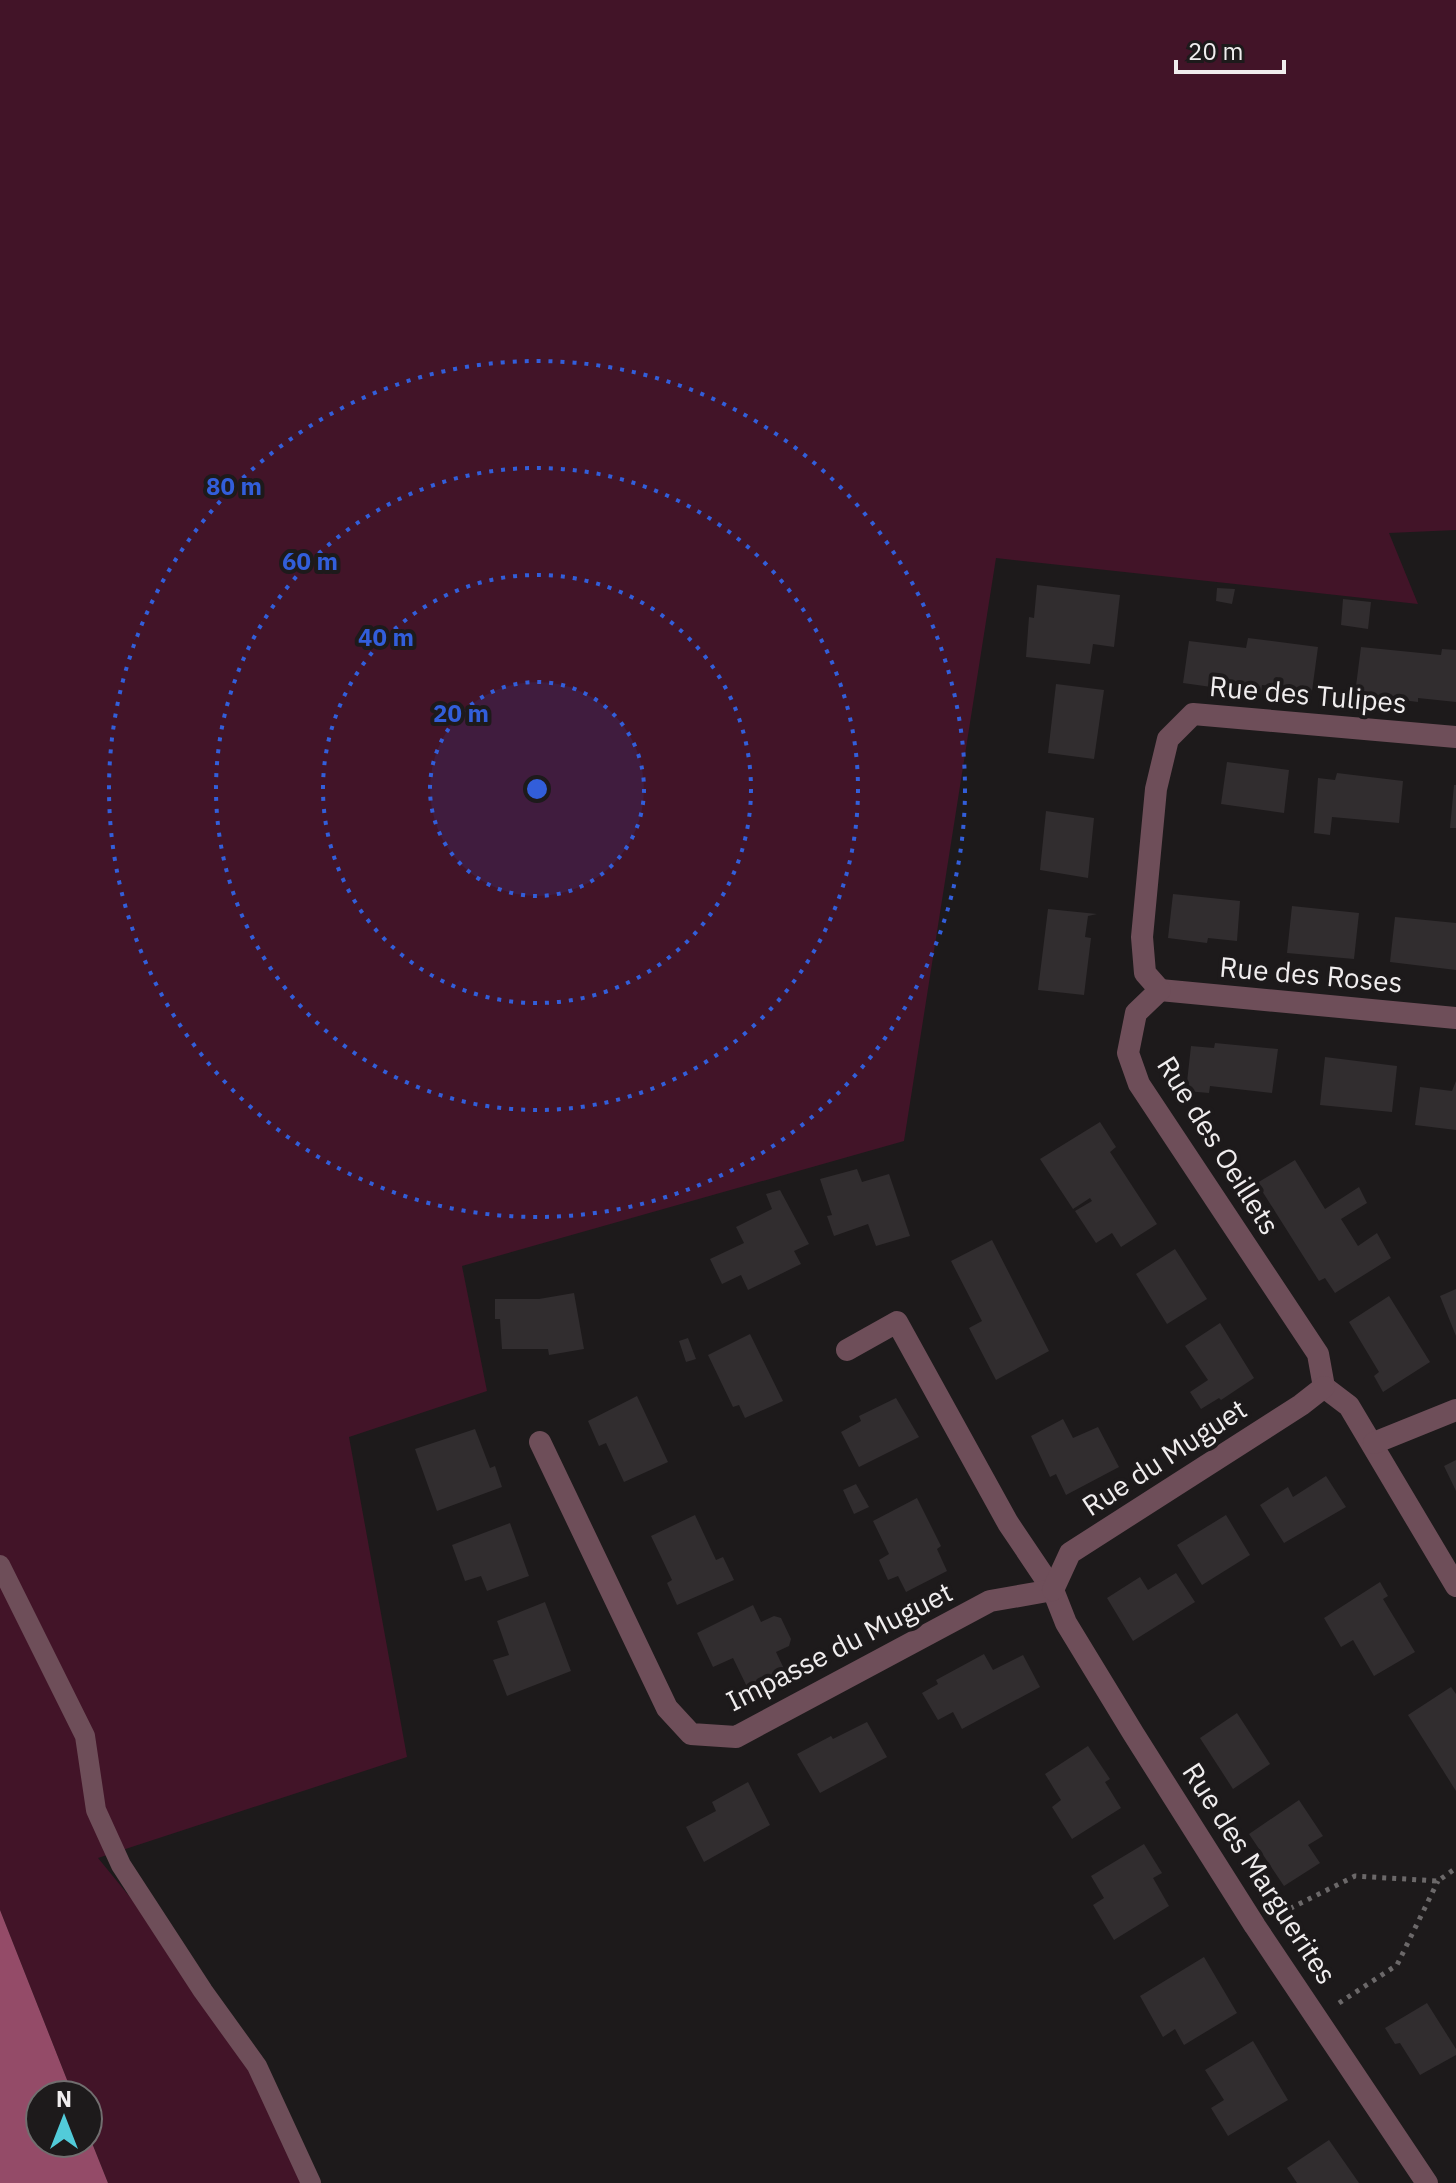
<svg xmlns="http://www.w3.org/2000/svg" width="1456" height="2183" font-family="'IBM Plex Sans',sans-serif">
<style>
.green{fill:#421428}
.water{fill:#944b68}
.building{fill:#312d2f}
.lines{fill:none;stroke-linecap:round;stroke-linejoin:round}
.path{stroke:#6b6869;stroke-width:5;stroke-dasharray:4 6;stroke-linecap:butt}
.service{stroke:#6e4e59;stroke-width:20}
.minor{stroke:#6e4e59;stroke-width:22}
.ring{fill:none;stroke:#325eda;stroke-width:4;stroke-dasharray:4 8}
.labels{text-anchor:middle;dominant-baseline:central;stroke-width:8;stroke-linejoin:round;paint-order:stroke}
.street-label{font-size:28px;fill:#f0edee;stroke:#1d1a1b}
.centre{fill:#325eda;stroke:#1d1a1b;stroke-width:4}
.ring-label{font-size:24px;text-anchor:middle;font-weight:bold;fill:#325eda;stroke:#1d1a1b;stroke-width:8;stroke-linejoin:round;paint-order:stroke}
</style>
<rect width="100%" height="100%" fill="#1d1a1b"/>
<path class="green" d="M0 0H1456V530L1389 533 1418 604 996 558 904 1141 462 1266 487 1391 349 1437 407 1757 98 1858 252 2046 318 2183H108L88 2133V2095H73L0 1910Z"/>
<path class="water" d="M0 1910 73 2095H40V2143H88V2133L108 2183H0Z"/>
<g class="building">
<path d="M1037 585 1120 595 1114 647 1093 644 1090 664 1026 657 1029 617 1034 618Z"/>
<path d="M1217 588 1235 589 1232 604 1216 601Z"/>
<path d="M1343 599 1371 602 1368 629 1341 625Z"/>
<path d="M1248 638 1318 647 1312 691 1262 685 1261 694 1183 683 1189 641 1246 648Z"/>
<path d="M1361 647 1441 655 1442 649 1456 650V702L1418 698V702L1355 694Z"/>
<path d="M1056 684 1104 690 1094 759 1048 753Z"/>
<path d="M1227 762 1289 770 1284 813 1221 804Z"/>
<path d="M1337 773 1403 781 1399 823 1332 817 1330 835 1314 833 1318 778 1335 780Z"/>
<path d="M1454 785H1456V828H1450Z"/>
<path d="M1046 811 1094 818 1088 878 1040 870Z"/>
<path d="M1173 894 1240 901 1237 941 1208 938 1207 943 1168 938Z"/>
<path d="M1292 906 1359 913 1354 959 1287 953Z"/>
<path d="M1048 909 1097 914 1088 916 1085 937 1091 938 1084 995 1038 990Z"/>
<path d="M1395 917 1456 923V970L1390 962Z"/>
<path d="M1215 1043 1278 1049 1272 1093 1210 1086 1209 1093 1186 1091 1191 1046 1214 1048Z"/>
<path d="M1325 1057 1397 1066 1392 1112 1320 1105Z"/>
<path d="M1456 1081V1130L1415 1125 1420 1087 1452 1091Z"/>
<path d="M1100 1122 1116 1147 1110 1152 1157 1224 1121 1247 1112 1233 1096 1243 1075 1211 1092 1201 1090 1198 1073 1209 1040 1159Z"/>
<path d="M1295 1160 1325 1209 1359 1187 1367 1203 1341 1219 1358 1246 1377 1233 1391 1258 1335 1293 1325 1278 1319 1281 1257 1183Z"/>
<path d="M857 1169 862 1182 889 1174 910 1236 876 1246 868 1224 834 1236 827 1216 832 1215 820 1179Z"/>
<path d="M780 1190 809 1244 794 1251 801 1264 748 1290 741 1275 722 1284 710 1259 744 1243 736 1227 772 1209 766 1194Z"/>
<path d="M992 1240 1049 1351 996 1380 969 1328 982 1321 951 1261Z"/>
<path d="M1175 1249 1207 1299 1167 1324 1136 1274Z"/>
<path d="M1456 1289V1336L1440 1296Z"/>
<path d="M574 1293 584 1349 549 1355 548 1349H502L500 1319H495V1299H539Z"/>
<path d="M1389 1296 1430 1362 1383 1392 1374 1376 1379 1372 1349 1322Z"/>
<path d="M1220 1323 1254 1378 1221 1400 1219 1398 1201 1409 1190 1392 1208 1380 1185 1346Z"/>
<path d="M750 1334 783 1401 745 1418 739 1405 733 1407 708 1355Z"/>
<path d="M688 1338 696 1359 686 1362 679 1341Z"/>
<path d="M637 1396 668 1462 624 1482 606 1443 599 1446 588 1421Z"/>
<path d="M896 1398 919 1437 859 1467 841 1432 861 1421 859 1416Z"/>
<path d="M1063 1419 1073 1438 1098 1427 1119 1467 1066 1495 1056 1474 1050 1477 1031 1436Z"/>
<path d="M475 1429 490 1468 495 1466 502 1487 437 1511 415 1449Z"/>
<path d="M1456 1460V1491L1444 1466Z"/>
<path d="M1326 1476 1346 1507 1284 1543 1260 1505 1288 1487 1293 1497Z"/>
<path d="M856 1484 869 1507 854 1514 843 1490Z"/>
<path d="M917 1498 941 1546 937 1549 947 1571 906 1592 898 1576 888 1580 879 1560 889 1554 873 1521Z"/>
<path d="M695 1515 716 1560 723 1557 734 1580 677 1605 667 1583 672 1580 651 1536Z"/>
<path d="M1226 1515 1250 1555 1202 1585 1177 1545Z"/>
<path d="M510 1523 529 1576 487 1591 481 1576 465 1581 452 1545Z"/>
<path d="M1176 1573 1195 1602 1133 1641 1107 1598 1140 1577 1148 1590Z"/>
<path d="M1380 1582 1388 1596 1383 1599 1415 1652 1374 1676 1353 1640 1341 1647 1324 1618Z"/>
<path d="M545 1602 571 1671 507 1696 493 1660 509 1655 497 1621Z"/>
<path d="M753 1605 761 1622 774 1616 781 1618 791 1639 789 1646 776 1652 787 1675 750 1693 733 1658 713 1667 697 1633Z"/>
<path d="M984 1654 993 1670 1023 1655 1040 1687 962 1729 953 1712 938 1720 922 1693 938 1684 936 1680Z"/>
<path d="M1451 1687 1456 1694V1791L1408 1715Z"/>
<path d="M1237 1713 1270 1764 1233 1789 1200 1738Z"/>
<path d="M867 1722 887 1757 820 1793 797 1754 831 1736 833 1739Z"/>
<path d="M1088 1746 1110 1779 1105 1782 1121 1808 1072 1839 1052 1807 1061 1800 1045 1774Z"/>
<path d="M748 1782 770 1825 704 1862 686 1827 716 1811 712 1802Z"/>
<path d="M1299 1800 1323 1836 1308 1845 1320 1863 1284 1886 1249 1834Z"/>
<path d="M1144 1844 1162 1873 1153 1878 1169 1906 1114 1940 1093 1905 1104 1898 1091 1876Z"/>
<path d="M1204 1957 1237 2013 1184 2045 1175 2029 1163 2037 1140 1996Z"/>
<path d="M1427 2003 1456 2049V2055L1420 2075 1400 2043 1395 2044 1385 2028Z"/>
<path d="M1253 2041 1288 2100 1228 2136 1211 2108 1224 2100 1205 2070Z"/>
<path d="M1329 2140 1359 2183H1297L1287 2168Z"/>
</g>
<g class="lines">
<g class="path">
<path d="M1281 1913 1355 1876 1438 1881 1456 1868"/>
<path d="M1339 2003 1397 1965 1438 1881"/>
</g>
<path class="service" d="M0 1565 85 1736 96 1810 121 1865 203 1991 257 2066 311 2183"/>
<g class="minor">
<path d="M1160 990 1456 1018"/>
<path d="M847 1350 897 1322 1008 1523 1053 1590 1066 1623 1133 1733 1255 1926 1427 2183"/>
<path d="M1324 1387 1318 1354 1139 1084 1128 1053 1136 1013 1160 990 1145 973 1142 937 1156 789 1168 739 1193 714 1456 737"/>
<path d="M1324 1387 1349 1406 1456 1586"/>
<path d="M540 1442 667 1708 691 1734 736 1737 990 1601 1053 1590"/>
<path d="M1374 1443 1456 1410"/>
<path d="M1053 1590 1070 1553 1301 1405 1324 1387"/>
</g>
</g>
<circle cx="537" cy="789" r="107" fill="#325eda" fill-opacity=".12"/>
<g class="ring">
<circle cx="537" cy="789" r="107"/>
<circle cx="537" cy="789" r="214"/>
<circle cx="537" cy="789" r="321"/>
<circle cx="537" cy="789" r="428"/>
</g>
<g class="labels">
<g class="street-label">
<text transform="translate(1308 694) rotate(5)">Rue des Tulipes</text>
<text transform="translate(1311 974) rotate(5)">Rue des Roses</text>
<text transform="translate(1219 1145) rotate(58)">Rue des Oeillets</text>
<text transform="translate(1164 1457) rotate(-33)">Rue du Muguet</text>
<text transform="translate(839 1646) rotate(-27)">Impasse du Muguet</text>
<text transform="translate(1260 1873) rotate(57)">Rue des Marguerites</text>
</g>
</g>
<circle cx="537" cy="789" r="12" class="centre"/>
<g class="ring-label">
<text x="234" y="495">80 m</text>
<text x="310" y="570">60 m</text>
<text x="386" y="646">40 m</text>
<text x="461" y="722">20 m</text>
</g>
<g transform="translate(64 2119)"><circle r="38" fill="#1d1a1b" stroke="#716e6f" stroke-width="2"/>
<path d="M0-6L14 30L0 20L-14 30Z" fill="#52cbd9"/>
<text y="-12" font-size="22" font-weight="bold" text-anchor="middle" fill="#f0edee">N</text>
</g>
<path d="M1176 60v12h108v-12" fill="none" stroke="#f0edee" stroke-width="4"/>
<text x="1188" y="60" font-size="24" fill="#f0edee" stroke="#1d1a1b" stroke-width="6" paint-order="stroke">20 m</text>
</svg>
